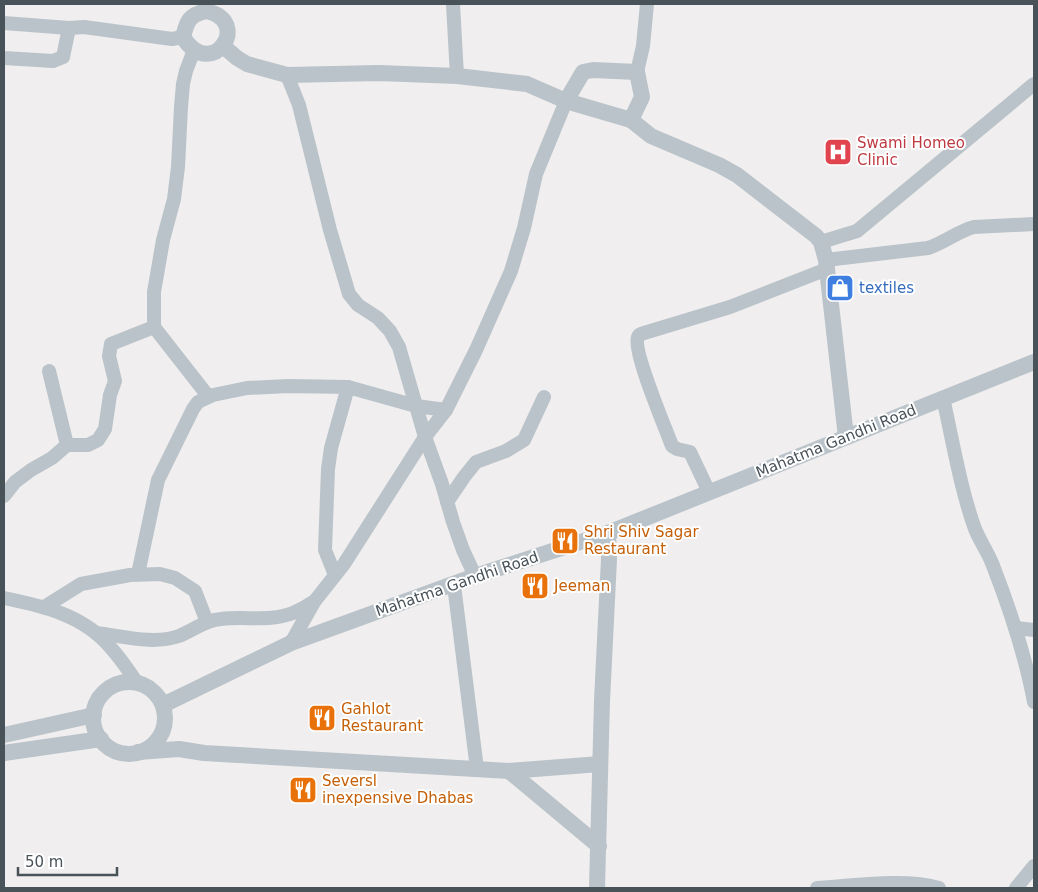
<svg xmlns="http://www.w3.org/2000/svg" width="1038" height="892" font-family="'DejaVu Sans',sans-serif">
<style>
.lines{fill:none;stroke-linecap:round;stroke-linejoin:round}
.minor{stroke:#bac3c9;stroke-width:14}
.tertiary{stroke:#bac3c9;stroke-width:16}
.labels{text-anchor:middle;dominant-baseline:central;stroke-width:4;stroke-linejoin:round;paint-order:stroke}
.health-label{font-size:15px;fill:#be3a42;stroke:#fff;text-anchor:start}
.shop-label{font-size:15px;fill:#366cbe;stroke:#fff;text-anchor:start}
.street-label{font-size:15px;fill:#485259;stroke:#fff}
.food-label{font-size:15px;fill:#c56008;stroke:#fff;text-anchor:start}
</style>
<rect width="100%" height="100%" fill="#f0eeee"/>
<g class="lines">
<g class="minor">
<path d="M453 4 457 76"/>
<path d="M4 23 69 28 84 27 172 39 183 37"/>
<path d="M194 50 186 71 183 84 181 107 178 167 174 199 163 240 154 292V327L208 396"/>
<path d="M4 58 53 61 63 57 69 28"/>
<path d="M637 72 643 46 647 4"/>
<path d="M287 75 299 105 330 230 349 294 358 305 378 318 390 331 399 347 425 437 442 484 453 522 463 550 475 576"/>
<path d="M821 242 857 231 1034 84"/>
<path d="M826 260 928 248C944 243 958 231 974 227L1034 224"/>
<path d="M49 371 67 445"/>
<path d="M943 398C953 442 960 487 975 529 980 541 987 551 992 563 1010 609 1025 654 1034 702"/>
<path d="M709 492 690 452 677 449 672 446C666 429 632 350 638 337 639 334 641 334 644 333L730 307 827 269"/>
<path d="M4 496 15 482 31 470 52 458 67 445H88L98 440 105 429 110 395 115 381 109 356 111 344 154 327"/>
<path d="M447 502 464 477 476 462 506 451 524 440 544 397"/>
<path d="M138 574 158 480 193 409 198 402 213 395 247 388 288 386 348 387 416 406 446 410"/>
<path d="M335 575 325 550 328 469 331 448 348 387"/>
<path d="M454 585 477 769"/>
<path d="M4 598C43 606 84 615 111 648 121 659 129 671 137 683"/>
<path d="M46 606 81 584 130 575 160 574 175 578 195 591 207 622"/>
<path d="M1016 628 1034 630"/>
<path d="M96 633C123 636 153 645 179 636 194 630 205 620 221 619 245 616 270 622 293 613 300 610 307 606 313 602"/>
<path d="M291 643 314 602 344 564 425 437 446 410 476 350 511 271 524 228 536 174 566 101"/>
<path d="M817 888C853 886 905 878 939 888"/>
<path d="M1016 888 1034 866"/>
</g>
<g class="tertiary">
<path d="M206 11C254 21 211 83 183 37 187 21 189 15 206 11Z"/>
<path d="M223 46 237 58 247 64 287 75 379 73 457 76 527 84 566 101"/>
<path d="M593 70 637 72 642 97 631 120 566 101 583 72Z"/>
<path d="M631 120 651 136 719 165 737 175 816 236 821 242 826 260 846 437"/>
<circle cx="129" cy="718" r="36"/>
<path d="M163 705 291 643 475 576 608 533 1034 362"/>
<path d="M4 735 94 715"/>
<path d="M138 752 179 749 204 753 509 771 600 764"/>
<path d="M4 753 101 739"/>
<path d="M509 771 599 846"/>
<path d="M597 888 602 701 609 559 608 533"/>
</g>
</g>
<defs>
<symbol id="hospital-square" viewBox="-11 -11 22 22"><rect x="-9" y="-9" width="18" height="18" rx="4" fill="#e0444e" stroke="#fff"/><path d="M-5-5h3v3.5h4V-5h3V5h-3V1.5h-4V5h-3Z" fill="#fff"/></symbol>
<symbol id="shop-square" viewBox="-11 -11 22 22"><rect x="-9" y="-9" width="18" height="18" rx="4" fill="#3f7fe0" stroke="#fff"/><path d="M-5-2.5h2.3a2.7 3.5 0 0 1 5.4 0H5L5.5 6h-11ZM-1.5-2.5h3a1.5 2.3 0 0 0-3 0Z" fill="#fff"/></symbol>
<symbol id="restaurant-square" viewBox="-11 -11 22 22"><rect x="-9" y="-9" width="18" height="18" rx="4" fill="#e8710a" stroke="#fff"/><path d="M-5-6h1v4h1v-4h1v4h1v-4h1v5L-1.5 .5V6h-2V.5L-5-1ZM5-6V6H3V1.5H1.5Q1.5-4 5-6Z" fill="#fff"/></symbol>
</defs>
<g fill-rule="evenodd">
<use href="#hospital-square" x="822" y="136" width="32" height="32"/>
<use href="#shop-square" x="824" y="272" width="32" height="32"/>
<use href="#restaurant-square" x="549" y="525" width="32" height="32"/>
<use href="#restaurant-square" x="519" y="570" width="32" height="32"/>
<use href="#restaurant-square" x="306" y="702" width="32" height="32"/>
<use href="#restaurant-square" x="287" y="774" width="32" height="32"/>
</g>
<g class="labels">
<g class="health-label">
<text x="857" y="143">Swami Homeo<tspan x="857" dy="17">Clinic</tspan></text>
</g>
<g class="shop-label">
<text x="859" y="288">textiles</text>
</g>
<g class="street-label">
<text transform="translate(836 441) rotate(-22)">Mahatma Gandhi Road</text>
<text transform="translate(457 584) rotate(-19)">Mahatma Gandhi Road</text>
</g>
<g class="food-label">
<text x="584" y="532">Shri Shiv Sagar<tspan x="584" dy="17">Restaurant</tspan></text>
<text x="554" y="586">Jeeman</text>
<text x="341" y="709">Gahlot<tspan x="341" dy="17">Restaurant</tspan></text>
<text x="322" y="781">Seversl<tspan x="322" dy="17">inexpensive Dhabas</tspan></text>
</g>
</g>
<rect width="1038" height="892" fill="none" stroke="#485259" stroke-width="10"/>
<path d="M18 867v8h99v-8" fill="none" stroke="#485259" stroke-width="2.5"/>
<text x="25" y="867" font-size="15" fill="#485259" stroke="#ffffff" stroke-width="4" paint-order="stroke">50 m</text>
</svg>
